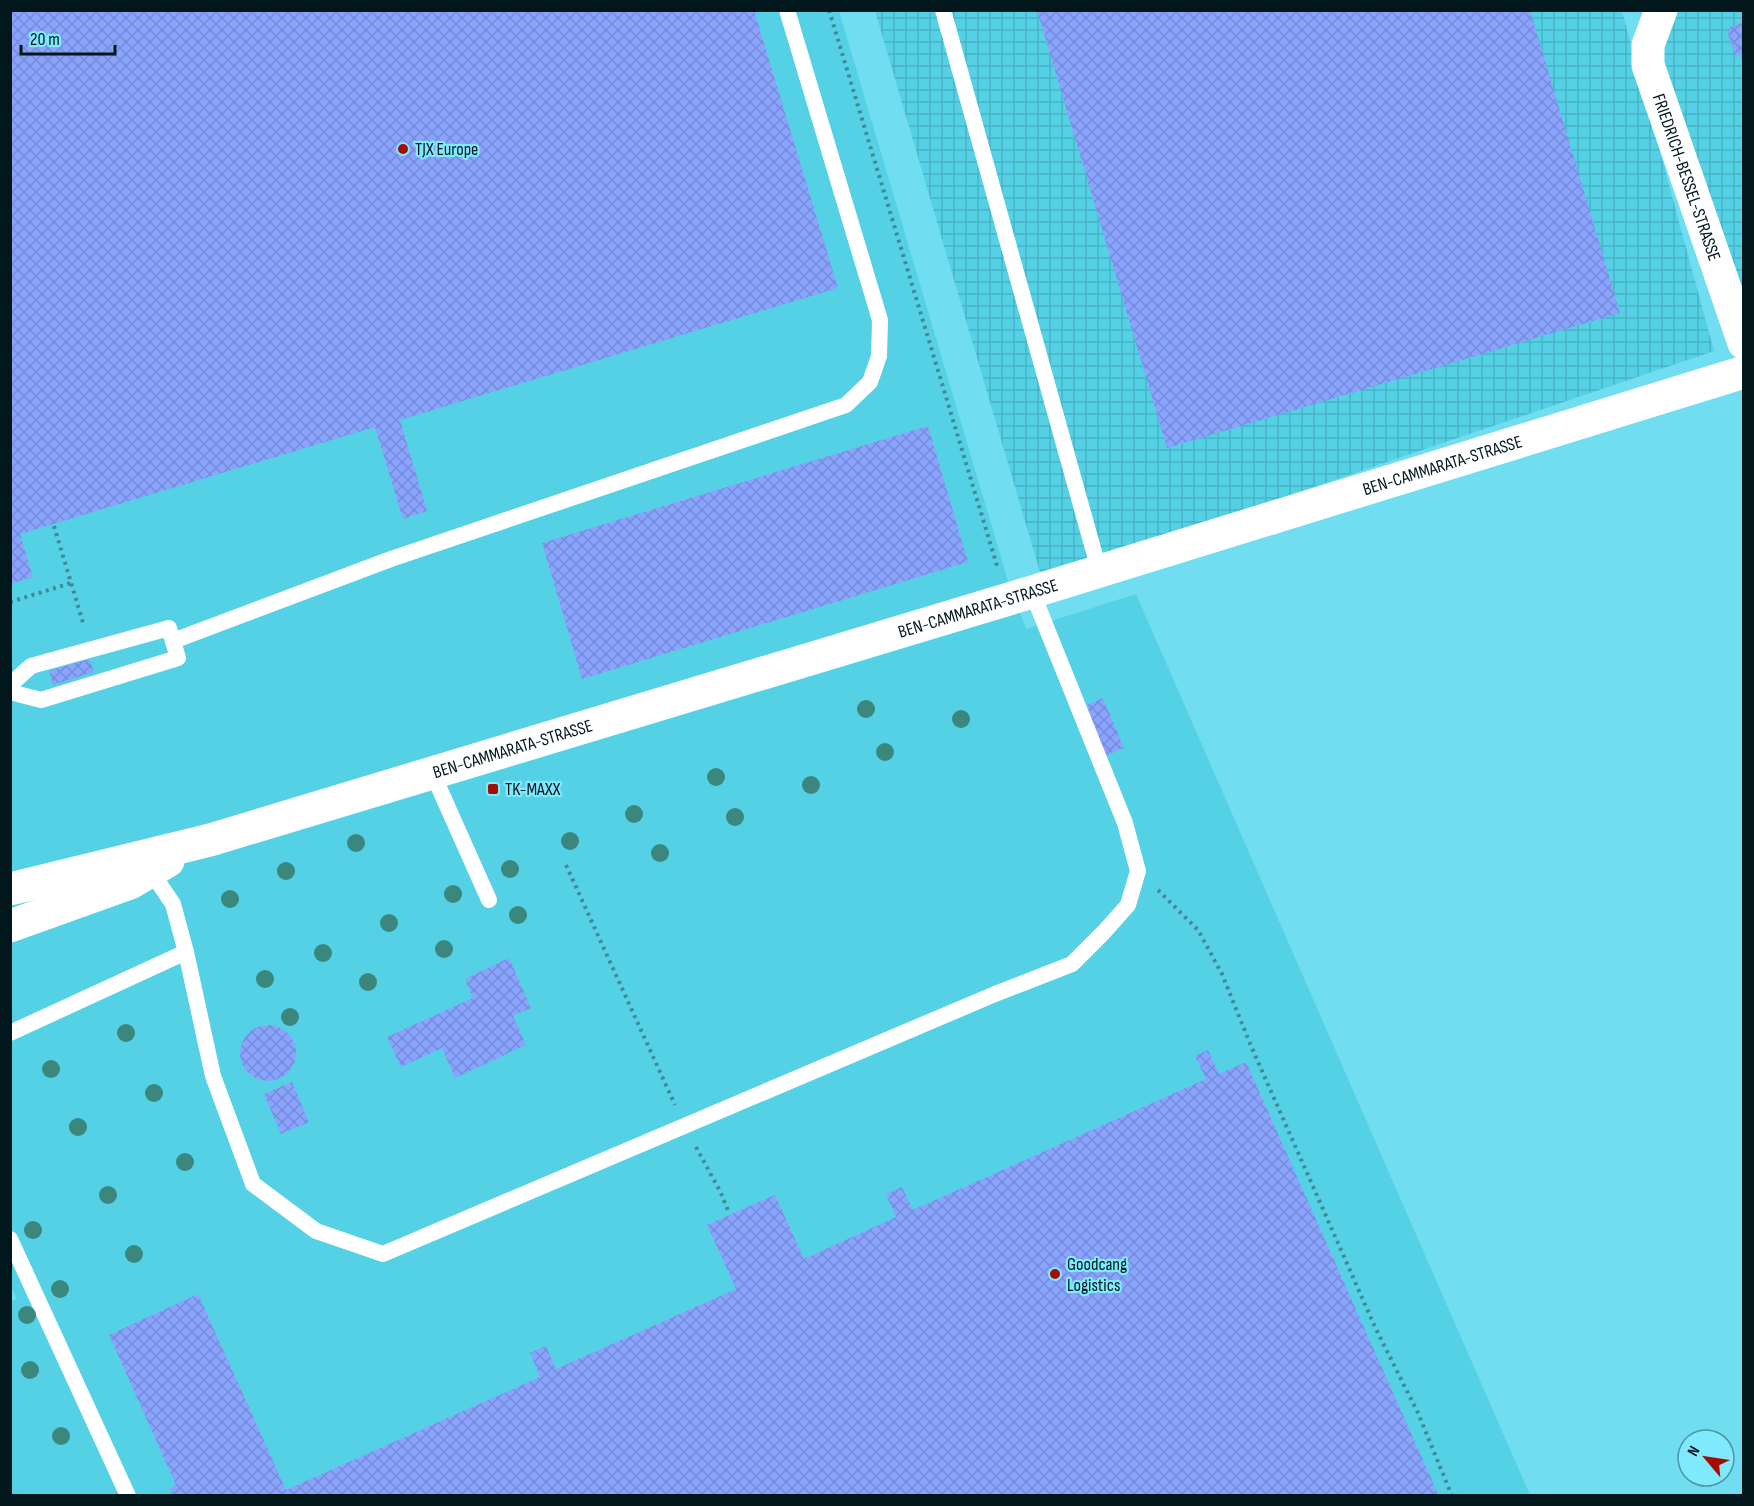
<svg xmlns="http://www.w3.org/2000/svg" width="1754" height="1506" font-family="'Sofia Sans Condensed',sans-serif">
<style>
.built{fill:#55d1e6}
.industrial{fill:url(#industrial-grid)}
.building{fill:url(#building-cross-hatch)}
.lines{fill:none;stroke-linecap:round;stroke-linejoin:round}
.path{stroke:#428996;stroke-width:4;stroke-dasharray:3 4.5;stroke-linecap:butt}
.lane{stroke:#fff;stroke-width:16}
.street{stroke:#fff;stroke-width:33}
.tree{fill:#3b877e}
.poi-dot{fill:#a30e00;stroke:#7feafd;stroke-width:2}
.labels{text-anchor:middle;dominant-baseline:central;stroke-width:4.5;stroke-linejoin:round;paint-order:stroke}
.poi-label{font-size:18px;fill:#01171c;stroke:#7feafd;text-anchor:start}
.street-label{font-size:18px;fill:#01171c;stroke:#7feafd}
</style>
<defs>
<pattern id="industrial-grid" width="8" height="8" patternUnits="userSpaceOnUse" patternTransform="scale(1.5)"><rect width="8" height="8" fill="#55d1e6"/><path d="M0 4h8M4 0v8" fill="none" stroke="#48b3c5"/></pattern>
<pattern id="building-cross-hatch" width="8" height="8" patternUnits="userSpaceOnUse" patternTransform="scale(1.5)"><rect width="8" height="8" fill="#8aa4fe"/><path d="M0 0l8 8M0 8l8-8" fill="none" stroke="#758cd9"/></pattern>
</defs>
<rect width="100%" height="100%" fill="#71ddf0"/>
<path class="built" d="M11 11H839L1008 581 1026 629 1136 594 1530 1495H11L10 1302 17 1299 10 1284Z"/>
<g class="industrial">
<path d="M875 11H1622L1714 351 1042 579Z"/>
<path d="M1645 11H1743V295Z"/>
</g>
<g class="building">
<path d="M10 10H754L838 288 400 420 427 511 403 519 375 427 20 534 33 577 10 584Z"/>
<path d="M1037 10H1530L1620 313 1167 448Z"/>
<path d="M1742 23 1744 24 1743 64 1741 57 1735 54 1728 34 1730 27Z"/>
<path d="M928 426 968 562 582 679 542 543Z"/>
<path d="M89 659 94 672 53 685 49 671Z"/>
<path d="M1103 698 1124 748 1104 756 1083 707Z"/>
<path d="M509 958 531 1008 513 1016 526 1045 455 1078 442 1048 401 1067 387 1037 473 998 465 979Z"/>
<circle cx="268" cy="1053" r="28"/>
<path d="M1208 1050 1219 1074 1246 1062 1439 1496H174L170 1488 176 1485 109 1335 198 1294 286 1490 540 1377 530 1353 546 1346 556 1369 736 1289 707 1225 775 1195 804 1259 896 1217 886 1194 902 1187 913 1210 1206 1079 1195 1056Z"/>
<path d="M292 1082 309 1122 281 1134 264 1094Z"/>
</g>
<g class="lines">
<g class="path">
<path d="M829 10 998 569"/>
<path d="M54 526 84 626"/>
<path d="M10 602 71 583"/>
<path d="M566 865 675 1105"/>
<path d="M1158 890 1198 930 1222 974 1251 1046 1375 1327 1418 1413 1452 1496"/>
<path d="M696 1147 721 1193 729 1213"/>
</g>
<g class="lane">
<path d="M943 10 1099 570"/>
<path d="M173 641 391 559 846 405 870 382 879 356 880 320 787 10"/>
<path d="M10 685 31 666 169 628 178 658 41 700 10 692"/>
<path d="M432 772 489 900"/>
<path d="M150 870 173 904 186 952 213 1076 253 1184 316 1231 383 1254 995 994 1072 964 1104 932 1128 905 1138 871 1125 823 1032 592"/>
<path d="M10 1033 186 952"/>
<path d="M10 1239 128 1496"/>
</g>
<g class="street">
<path id="s1" d="M1661 10 1648 45V65L1744 343"/>
<path id="s2" d="M10 889 210 840 1032 592 1744 372"/>
<path d="M10 926 130 883 168 861"/>
</g>
</g>
<g class="tree">
<circle cx="866" cy="709" r="9"/>
<circle cx="961" cy="719" r="9"/>
<circle cx="885" cy="752" r="9"/>
<circle cx="716" cy="777" r="9"/>
<circle cx="811" cy="785" r="9"/>
<circle cx="634" cy="814" r="9"/>
<circle cx="735" cy="817" r="9"/>
<circle cx="570" cy="841" r="9"/>
<circle cx="356" cy="843" r="9"/>
<circle cx="660" cy="853" r="9"/>
<circle cx="510" cy="869" r="9"/>
<circle cx="286" cy="871" r="9"/>
<circle cx="453" cy="894" r="9"/>
<circle cx="230" cy="899" r="9"/>
<circle cx="518" cy="915" r="9"/>
<circle cx="389" cy="923" r="9"/>
<circle cx="444" cy="949" r="9"/>
<circle cx="323" cy="953" r="9"/>
<circle cx="265" cy="979" r="9"/>
<circle cx="368" cy="982" r="9"/>
<circle cx="290" cy="1017" r="9"/>
<circle cx="126" cy="1033" r="9"/>
<circle cx="51" cy="1069" r="9"/>
<circle cx="154" cy="1093" r="9"/>
<circle cx="78" cy="1127" r="9"/>
<circle cx="185" cy="1162" r="9"/>
<circle cx="108" cy="1195" r="9"/>
<circle cx="33" cy="1230" r="9"/>
<circle cx="134" cy="1254" r="9"/>
<circle cx="60" cy="1289" r="9"/>
<circle cx="27" cy="1315" r="9"/>
<circle cx="30" cy="1370" r="9"/>
<circle cx="61" cy="1436" r="9"/>
</g>
<g class="poi-dot">
<circle cx="403" cy="149" r="6"/>
<rect x="487" y="783" width="12" height="12" rx="3"/>
<circle cx="1055" cy="1274" r="6"/>
</g>
<g class="labels">
<g class="poi-label">
<text x="415" y="149">TJX Europe</text>
<text x="505" y="789">TK-MAXX</text>
<text x="1067" y="1264">Goodcang<tspan x="1067" dy="21">Logistics</tspan></text>
</g>
<g class="street-label">
<text stroke="none"><textPath href="#s1" startOffset="176">FRIEDRICH-BESSEL-STRASSE</textPath></text>
<text stroke="none"><textPath href="#s2" startOffset="1494">BEN-CAMMARATA-STRASSE</textPath></text>
<text stroke="none"><textPath href="#s2" startOffset="1008">BEN-CAMMARATA-STRASSE</textPath></text>
<text stroke="none"><textPath href="#s2" startOffset="522">BEN-CAMMARATA-STRASSE</textPath></text>
</g>
</g>
<rect width="1754" height="1506" fill="none" stroke="#01171c" stroke-width="24"/>
<g transform="translate(1706 1458) rotate(299)"><circle r="28" fill="#7feafd" stroke="#4d96a3" stroke-width="1.5"/>
<path d="M0-4.5L10 22L0 15L-10 22Z" fill="#a30e00"/>
<text y="-9" font-size="16" font-weight="bold" text-anchor="middle" fill="#01171c">N</text>
</g>
<path d="M21 45v9h94v-9" fill="none" stroke="#01171c" stroke-width="3"/>
<text x="30" y="45" font-size="18" fill="#01171c" stroke="#7feafd" stroke-width="4.5" paint-order="stroke">20 m</text>
</svg>
